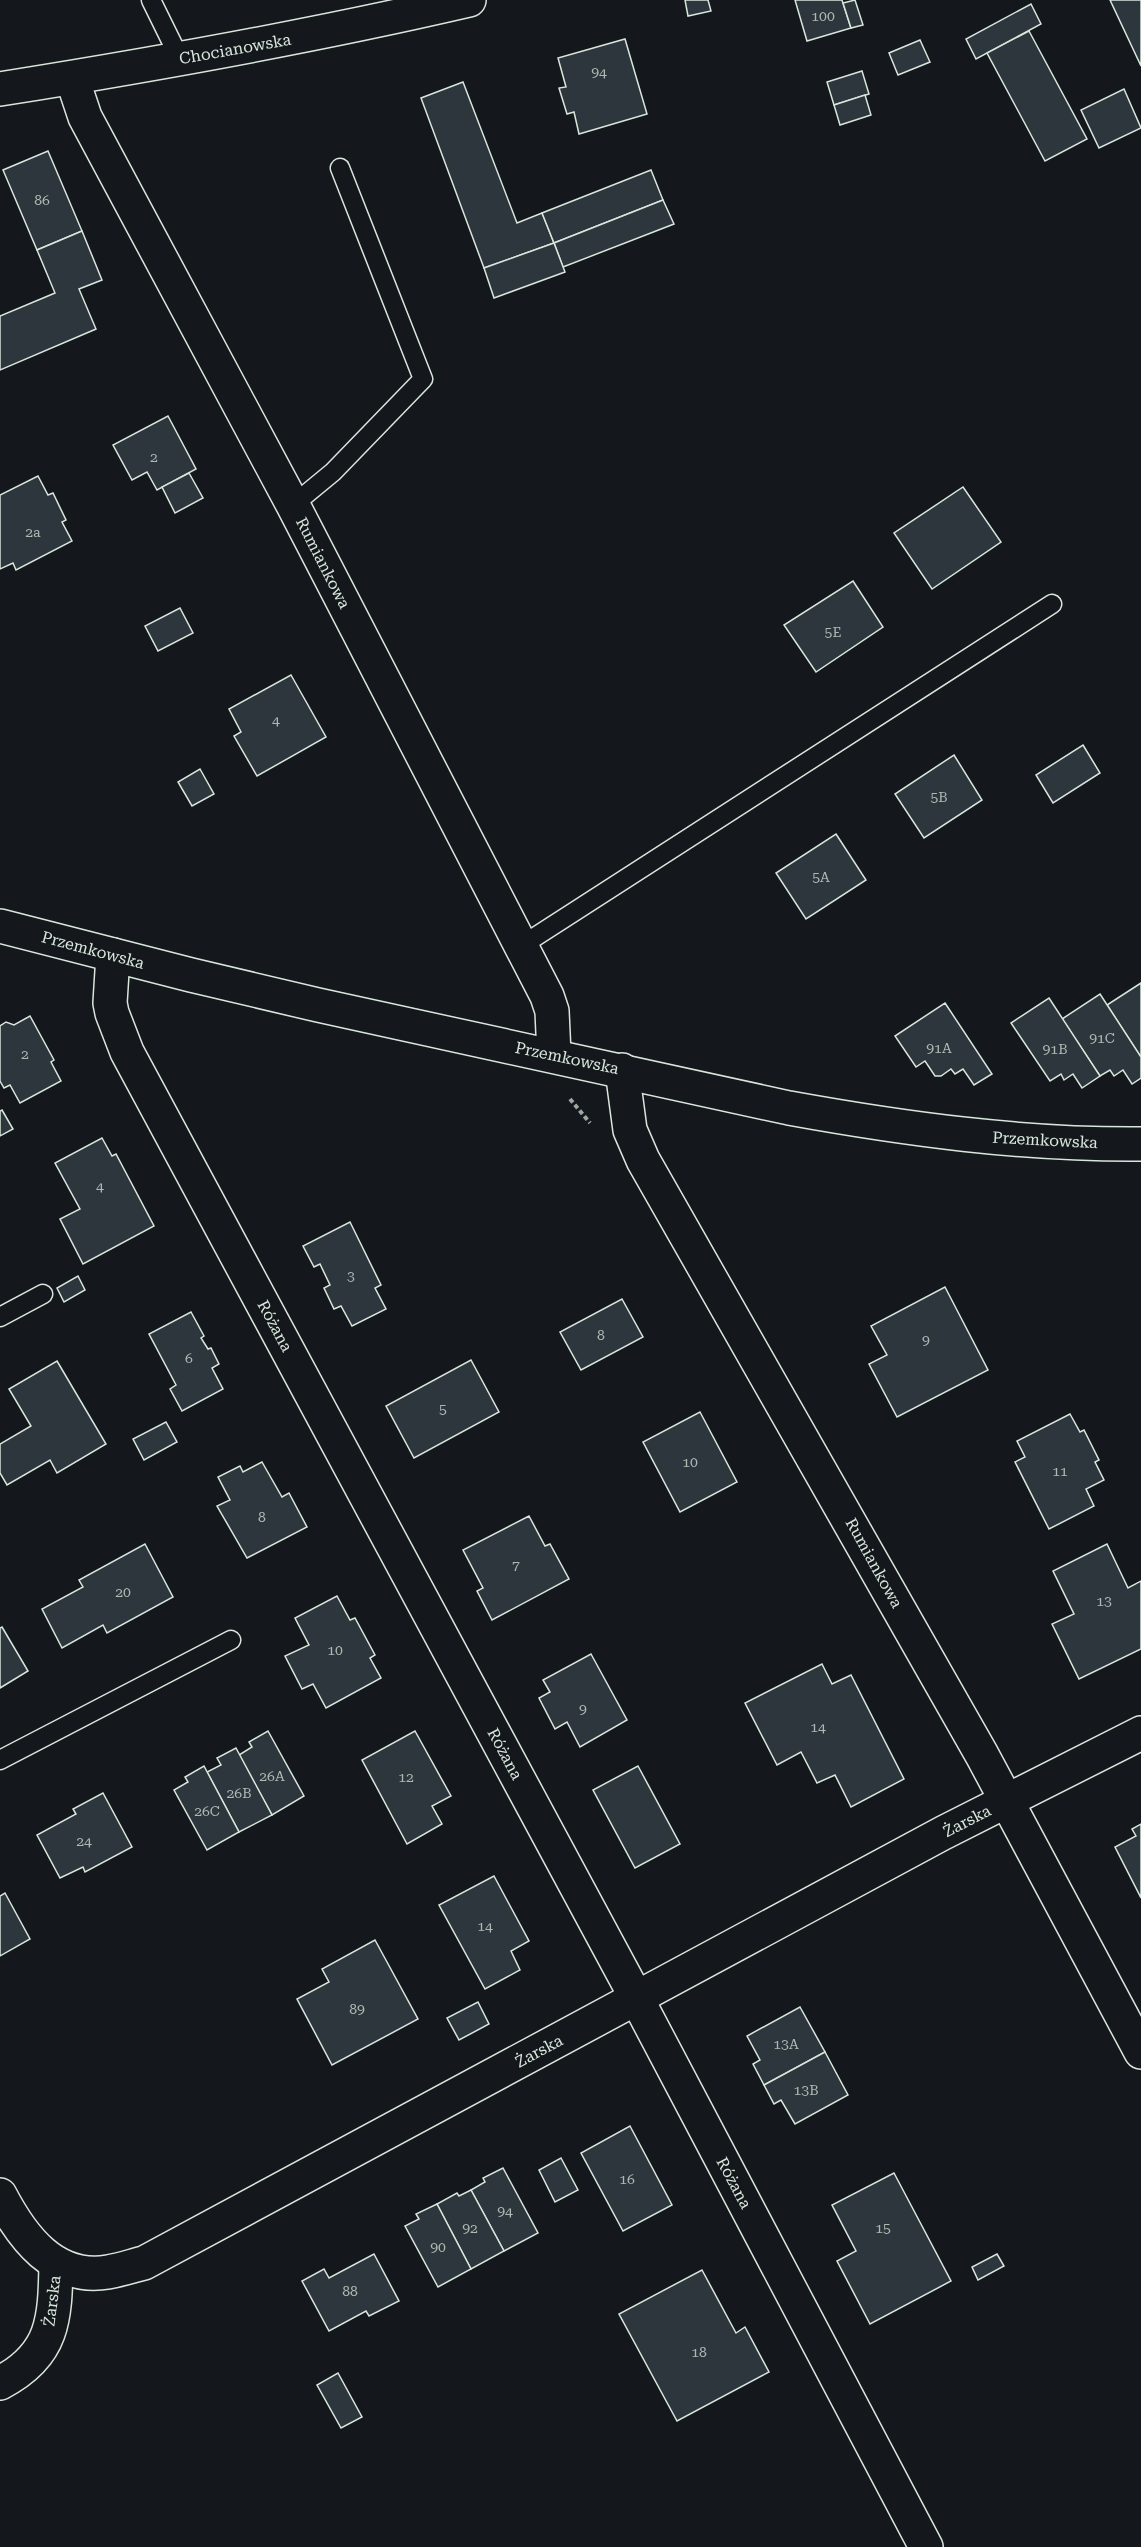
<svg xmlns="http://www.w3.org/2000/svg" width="1141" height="2547" font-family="'Roboto Serif',serif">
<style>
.building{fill:#2c363c;stroke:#d8e6dc;stroke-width:1.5}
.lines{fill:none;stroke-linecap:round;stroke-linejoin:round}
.service-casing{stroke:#d8e6dc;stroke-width:21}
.minor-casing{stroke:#d8e6dc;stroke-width:36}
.tertiary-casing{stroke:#d8e6dc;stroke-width:36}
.path{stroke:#9da8a2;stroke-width:4;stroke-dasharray:4.5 3;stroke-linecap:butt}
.service{stroke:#14181c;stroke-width:18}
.minor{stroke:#14181c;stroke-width:33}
.tertiary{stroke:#14181c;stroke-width:33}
.labels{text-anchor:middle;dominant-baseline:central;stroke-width:4.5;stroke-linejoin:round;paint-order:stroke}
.number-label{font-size:14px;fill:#adbab4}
.street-label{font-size:16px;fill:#d8e6dc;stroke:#14181c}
</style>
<rect width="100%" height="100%" fill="#14181c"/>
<g class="building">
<path d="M685 0H708L711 11 688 16Z"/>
<path d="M795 0H842L851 28 807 41Z"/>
<path d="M855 0 863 25 851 28 843 3Z"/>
<path d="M1110 0H1141V66Z"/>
<path d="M1031 4 1041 24 976 59 966 39Z"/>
<path d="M1029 31 1087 139 1045 161 987 53Z"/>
<path d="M625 39 647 114 579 134 574 112 567 114 559 88 566 87 558 58Z"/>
<path d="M920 40 930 62 898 75 889 53Z"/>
<path d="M862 71 869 94 834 105 827 82Z"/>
<path d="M463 82 517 223 542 213 554 243 484 268 421 98Z"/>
<path d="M1124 89 1141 128 1099 148 1081 110Z"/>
<path d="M865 95 871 115 840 125 834 105Z"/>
<path d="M48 151 82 231 37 250 3 170Z"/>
<path d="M651 170 663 200 554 243 542 213Z"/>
<path d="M663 200 674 224 563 267 554 243Z"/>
<path d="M82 231 102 280 79 289 96 329 0 370V316L55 293 37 250Z"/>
<path d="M554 243 565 272 494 298 484 268Z"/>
<path d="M168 416 196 469 157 490 147 472 132 480 113 445Z"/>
<path d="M189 473 203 498 175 513 162 487Z"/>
<path d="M38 476 48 495 53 493 66 520 62 522 72 541 16 570 13 563 0 569V495Z"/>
<path d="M963 487 1001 542 932 589 894 533Z"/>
<path d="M853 581 883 627 816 672 784 625Z"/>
<path d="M180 608 193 633 158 651 145 626Z"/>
<path d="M291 675 326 737 257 776 234 736 241 732 229 709Z"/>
<path d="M1083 745 1100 773 1053 803 1036 775Z"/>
<path d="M954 755 982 800 924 838 895 794Z"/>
<path d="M200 769 214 794 192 806 178 782Z"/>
<path d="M836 834 866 880 806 919 776 873Z"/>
<path d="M1141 983V1057L1107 1005Z"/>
<path d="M1100 994 1141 1057V1078L1132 1084 1123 1070 1114 1076 1110 1070 1100 1076 1062 1019Z"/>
<path d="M1049 998 1100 1076 1082 1088 1073 1074 1064 1080 1061 1074 1050 1081 1011 1023Z"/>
<path d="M945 1003 992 1074 974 1085 963 1069 955 1074 951 1069 941 1076H935L925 1061 916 1067 895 1036Z"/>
<path d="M30 1016 54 1060 51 1062 61 1081 20 1103 10 1085 4 1088 0 1081V1026L6 1022 14 1025Z"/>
<path d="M2 1110 13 1129 0 1136V1111Z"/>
<path d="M102 1138 112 1156 116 1154 154 1226 83 1264 60 1219 80 1209 55 1163Z"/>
<path d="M350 1222 381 1285 375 1288 386 1309 352 1326 341 1306 334 1309 324 1288 330 1285 320 1264 314 1267 303 1246Z"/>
<path d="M78 1276 85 1290 64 1302 57 1288Z"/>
<path d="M945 1287 988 1370 897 1417 869 1364 887 1355 871 1326Z"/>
<path d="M622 1299 643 1337 581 1370 560 1332Z"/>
<path d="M191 1312 204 1336 201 1338 208 1349 211 1348 219 1364 212 1368 223 1389 182 1411 170 1389 176 1385 149 1334Z"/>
<path d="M471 1360 499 1412 414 1458 386 1406Z"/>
<path d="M57 1361 106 1444 57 1473 50 1460 7 1485 0 1473V1444L31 1426 9 1389Z"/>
<path d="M700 1412 737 1482 680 1512 643 1442Z"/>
<path d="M1070 1414 1080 1432 1084 1430 1099 1460 1095 1462 1104 1480 1086 1489 1094 1506 1049 1529 1015 1462 1025 1457 1017 1441Z"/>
<path d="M166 1422 177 1442 144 1460 133 1439Z"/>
<path d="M262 1462 282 1497 289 1493 307 1527 247 1558 217 1506 230 1500 218 1477 240 1466 243 1472Z"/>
<path d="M529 1516 545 1546 550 1544 569 1579 492 1620 477 1591 483 1588 463 1550Z"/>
<path d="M145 1544 173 1597 107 1633 103 1625 62 1648 42 1609 83 1587 79 1580Z"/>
<path d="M1107 1544 1128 1588 1141 1581V1649L1079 1679 1052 1624 1074 1614 1053 1571Z"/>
<path d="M337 1596 350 1620 355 1618 375 1655 370 1658 381 1678 326 1708 313 1684 302 1689 285 1656 309 1645 295 1618Z"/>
<path d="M2 1627 28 1671 0 1688V1628Z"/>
<path d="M591 1654 627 1720 580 1747 567 1722 555 1729 539 1698 550 1692 543 1680Z"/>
<path d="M822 1664 832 1684 851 1675 904 1779 851 1807 835 1775 817 1783 801 1752 777 1765 745 1703Z"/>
<path d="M268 1731 304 1796 272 1815 239 1755 252 1747 249 1742Z"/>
<path d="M415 1731 451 1796 432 1806 442 1824 407 1844 362 1760Z"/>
<path d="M236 1748 272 1815 239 1832 207 1772 221 1765 217 1758Z"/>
<path d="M204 1766 239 1832 207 1850 174 1790 188 1782 185 1777Z"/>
<path d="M638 1766 680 1844 635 1868 593 1790Z"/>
<path d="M103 1793 132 1847 85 1872 83 1867 60 1878 37 1835 76 1814 73 1809Z"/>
<path d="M1141 1824V1898L1115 1847 1136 1836 1132 1829Z"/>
<path d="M494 1876 529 1941 511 1951 520 1970 485 1989 439 1905Z"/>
<path d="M5 1893 30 1939 0 1956V1896Z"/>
<path d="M375 1940 418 2019 332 2065 297 1999 329 1982 322 1969Z"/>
<path d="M478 2002 489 2024 459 2040 447 2018Z"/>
<path d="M800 2007 825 2052 764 2085 753 2064 760 2060 747 2036Z"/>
<path d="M825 2052 848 2095 795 2124 781 2100 774 2104 764 2085Z"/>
<path d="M630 2126 672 2205 623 2231 581 2153Z"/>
<path d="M561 2158 578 2190 555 2202 539 2170Z"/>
<path d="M503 2168 538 2233 504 2251 471 2190 485 2182 483 2178Z"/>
<path d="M894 2173 951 2281 870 2324 837 2261 856 2251 832 2205Z"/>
<path d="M471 2190 504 2251 471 2269 437 2204 457 2193 459 2196Z"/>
<path d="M437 2204 471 2269 438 2287 405 2226 419 2219 416 2214Z"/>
<path d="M374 2254 399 2301 369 2316 366 2311 329 2331 302 2281 324 2269 329 2278Z"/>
<path d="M997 2254 1004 2266 978 2280 972 2267Z"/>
<path d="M702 2270 736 2333 745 2327 769 2372 677 2421 619 2314Z"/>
<path d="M338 2373 362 2417 341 2428 317 2385Z"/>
</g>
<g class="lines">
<defs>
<g id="service">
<path d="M151 0 180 59"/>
<path d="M293 505 333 472 423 379 340 168"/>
<path d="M521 946 1052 604"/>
<path d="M0 1317 43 1294"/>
<path d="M0 1760 231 1640"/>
</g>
<g id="minor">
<path d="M72 78 85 117 293 505 547 996 552 1011 554 1055"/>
<path d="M0 926 191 975 318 1005 789 1108C905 1129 1023 1145 1141 1144"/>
<path d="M113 955 110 1003 112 1013 127 1052 637 1999 926 2547"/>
<path d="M622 1070 630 1130 643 1160 982 1755 1141 2052"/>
<path d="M0 2195C22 2237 54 2281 108 2272 120 2270 132 2266 144 2263L943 1833 1141 1733"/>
<path d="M0 2383C54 2355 55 2319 56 2264"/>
</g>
<path id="tertiary" d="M0 89C157 64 314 36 469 0"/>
</defs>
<use href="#service" class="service-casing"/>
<use href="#minor" class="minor-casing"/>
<use href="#tertiary" class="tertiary-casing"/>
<path class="path" d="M570 1099 590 1123"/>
<use href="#service" class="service"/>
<use href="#minor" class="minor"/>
<use href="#tertiary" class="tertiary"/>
</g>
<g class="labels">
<g class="number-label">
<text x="823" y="16">100</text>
<text x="599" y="72">94</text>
<text x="42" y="200">86</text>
<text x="154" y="457">2</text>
<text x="33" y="532">2a</text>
<text x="833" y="632">5E</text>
<text x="276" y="720">4</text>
<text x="939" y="797">5B</text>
<text x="821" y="877">5A</text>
<text x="1102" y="1038">91C</text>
<text x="939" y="1048">91A</text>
<text x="1055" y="1049">91B</text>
<text x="25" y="1054">2</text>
<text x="100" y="1186">4</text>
<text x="351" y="1276">3</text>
<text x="601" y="1335">8</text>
<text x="926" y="1340">9</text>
<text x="189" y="1358">6</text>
<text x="443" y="1409">5</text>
<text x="690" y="1462">10</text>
<text x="1060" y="1471">11</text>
<text x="262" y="1517">8</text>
<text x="516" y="1565">7</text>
<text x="123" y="1592">20</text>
<text x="1104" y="1601">13</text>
<text x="335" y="1650">10</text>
<text x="583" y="1709">9</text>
<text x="818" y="1727">14</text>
<text x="272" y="1776">26A</text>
<text x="406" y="1777">12</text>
<text x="239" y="1793">26B</text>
<text x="207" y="1811">26C</text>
<text x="84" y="1841">24</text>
<text x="485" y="1926">14</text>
<text x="357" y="2009">89</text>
<text x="786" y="2044">13A</text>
<text x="806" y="2090">13B</text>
<text x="627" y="2179">16</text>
<text x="505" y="2211">94</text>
<text x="470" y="2228">92</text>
<text x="883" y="2228">15</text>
<text x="438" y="2247">90</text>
<text x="350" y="2291">88</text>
<text x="699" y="2352">18</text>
</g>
<g class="street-label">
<text transform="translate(235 49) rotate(-10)">Chocianowska</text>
<text transform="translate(323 563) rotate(63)">Rumiankowa</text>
<text transform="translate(93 950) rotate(15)">Przemkowska</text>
<text transform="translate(567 1058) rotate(12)">Przemkowska</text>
<text transform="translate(1045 1140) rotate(3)">Przemkowska</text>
<text transform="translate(275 1326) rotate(62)">Różana</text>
<text transform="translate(874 1563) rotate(61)">Rumiankowa</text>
<text transform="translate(505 1754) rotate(62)">Różana</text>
<text transform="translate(967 1821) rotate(-27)">Żarska</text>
<text transform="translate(539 2051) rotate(-28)">Żarska</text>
<text transform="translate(734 2183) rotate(62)">Różana</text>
<text transform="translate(52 2301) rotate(-83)">Żarska</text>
</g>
</g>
</svg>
